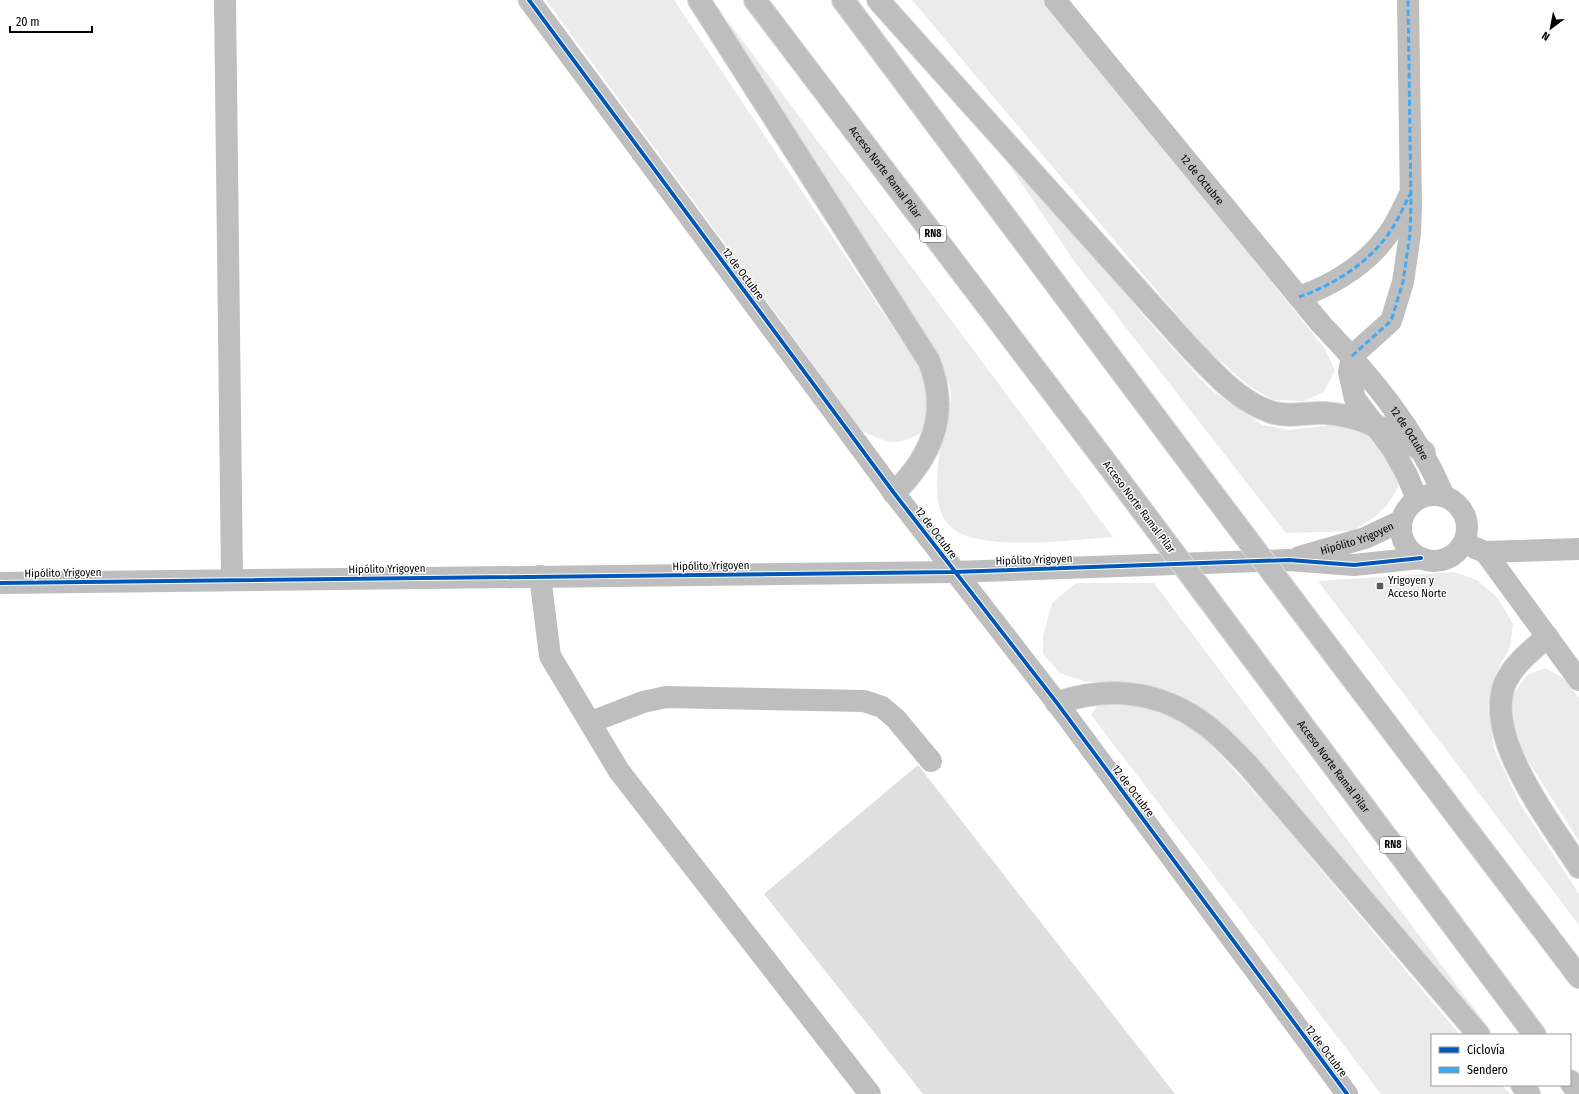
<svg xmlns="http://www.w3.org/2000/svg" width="1579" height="1094" font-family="'Fira Sans Condensed',sans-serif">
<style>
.green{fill:#ebebeb}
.building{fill:#dfdfdf}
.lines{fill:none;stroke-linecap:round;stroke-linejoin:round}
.highway-casing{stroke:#dbdbdb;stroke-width:24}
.minor{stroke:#bebebe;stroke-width:22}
.highway{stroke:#bebebe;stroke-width:22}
.highway-bridge-casing{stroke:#dbdbdb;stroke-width:24;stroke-linecap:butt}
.highway-bridge{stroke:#bebebe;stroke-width:22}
.quiet{stroke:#3fa9f5;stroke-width:3;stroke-dasharray:6 3;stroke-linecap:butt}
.cycleway-casing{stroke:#fff;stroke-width:6}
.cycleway{stroke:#0057b8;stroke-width:4}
.poi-dot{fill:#595959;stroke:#fff;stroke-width:1.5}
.labels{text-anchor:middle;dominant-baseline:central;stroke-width:3;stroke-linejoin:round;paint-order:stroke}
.shield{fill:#fff;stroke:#4c4c4c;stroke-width:1}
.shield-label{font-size:10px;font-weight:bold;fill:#000}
.street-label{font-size:11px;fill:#000;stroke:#fff}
.poi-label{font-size:11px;fill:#000;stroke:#fff;text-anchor:start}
</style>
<rect width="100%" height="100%" fill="#fff"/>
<g class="green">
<path d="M546 0H674L912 356 928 386 929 407 922 432C894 448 889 443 862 431Z"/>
<path d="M912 0H1047L1325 349 1335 370 1324 392 1304 401 1273 400 1249 386 1205 348Z"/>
<path d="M728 21 1113 537C1075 539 978 554 950 526 932 509 937 477 939 456 941 437 950 414 951 396 951 385 944 370 940 358L738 48Z"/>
<path d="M992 139 1157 331 1211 390 1263 425 1289 430 1333 425 1369 435 1401 474 1397 490 1386 506 1376 516 1353 531 1286 533 1074 261Z"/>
<path d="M1454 572 1477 580 1498 598 1513 624 1510 647 1496 673 1488 707 1494 749 1520 804 1579 894V925L1318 581Z"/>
<path d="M1076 583H1154L1494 1035 1235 738 1150 687 1083 681 1060 673 1043 654V636L1052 603Z"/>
<path d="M1545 668 1565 679 1579 698V841L1525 756 1514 724 1512 696 1527 675Z"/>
<path d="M1102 700 1131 704 1169 716 1204 737 1274 814 1460 1035H1432V1085H1502L1510 1094H1381L1091 715Z"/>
</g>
<path class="building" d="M918 765 1175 1094H923L764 894Z"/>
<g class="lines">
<defs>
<g id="highway">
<path d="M699 0 929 361C950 413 932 456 894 493"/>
<path id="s3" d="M755 0 1111 469"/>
<path d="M843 0 1195 470"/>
<path d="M878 0 1190 348C1212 371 1239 402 1271 412 1289 418 1307 412 1325 413 1362 416 1394 432 1424 452"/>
<path d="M1547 637C1532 650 1515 663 1506 681 1481 735 1551 823 1579 867"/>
<path id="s4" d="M1251 656 1535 1035"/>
<path d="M1336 657 1579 977"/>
<path d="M1057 703C1110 685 1162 691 1207 726 1222 737 1234 751 1247 764L1479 1035"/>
<path d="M1570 1081 1579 1094"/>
<path d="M1522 1085 1529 1094"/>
</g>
</defs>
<use href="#highway" class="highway-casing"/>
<g class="minor">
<path d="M225 0 232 579"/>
<path d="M529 0 894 493 1057 703 1347 1094"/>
<path id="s1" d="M1055 0 1321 324C1370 375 1416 430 1444 496"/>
<path d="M1408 0 1411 205 1410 234 1403 282 1391 321 1352 356 1349 372 1355 399 1392 448 1407 475 1417 499"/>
<path d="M1299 297C1336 284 1372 261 1393 227 1399 217 1404 206 1409 196"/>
<circle cx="1434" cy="528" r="33"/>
<path d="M1475 548 1485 552 1579 549"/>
<path d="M1485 552 1579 680"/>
<path id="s2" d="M1299 557 1365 538 1401 521"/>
<path d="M540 576 550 656 619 771 870 1094"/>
<path d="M0 583 954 572 1289 560 1354 565 1421 558"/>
<path d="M591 722 643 702 666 697 864 701 882 707 896 719 931 761"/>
</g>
<use href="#highway" class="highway"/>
<defs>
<g id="highway-bridge">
<path d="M1111 469 1251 656"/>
<path d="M1195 470 1336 657"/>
</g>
</defs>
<use href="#highway-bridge" class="highway-bridge-casing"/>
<use href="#highway-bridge" class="highway-bridge"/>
<g class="quiet">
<path d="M1299 297C1336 284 1372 261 1393 227 1400 216 1405 204 1410 194"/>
<path d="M1352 356 1391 321 1403 282 1410 234 1411 205 1408 0"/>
</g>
<defs>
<g id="cycleway">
<path d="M529 0 894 493 1057 703 1347 1094"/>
<path d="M0 583 954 572 1289 560 1354 565 1421 558"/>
</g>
</defs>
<use href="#cycleway" class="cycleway-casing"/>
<use href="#cycleway" class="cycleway"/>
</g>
<rect class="poi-dot" x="1376" y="582" width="8" height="8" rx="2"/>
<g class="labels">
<g class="shield">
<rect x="920" y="226" width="26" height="16" rx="3"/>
<rect x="1380" y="837" width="26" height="16" rx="3"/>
</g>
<g class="shield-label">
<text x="933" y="234">RN8</text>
<text x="1393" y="845">RN8</text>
</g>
<g class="street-label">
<text stroke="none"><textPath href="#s3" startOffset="216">Acceso Norte Ramal Pilar</textPath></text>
<text stroke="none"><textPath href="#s1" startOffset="232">12 de Octubre</textPath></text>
<text transform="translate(743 274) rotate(53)">12 de Octubre</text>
<text stroke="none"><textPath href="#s1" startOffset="560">12 de Octubre</textPath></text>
<text transform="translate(1139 507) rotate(53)">Acceso Norte Ramal Pilar</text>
<text transform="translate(936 533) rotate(53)">12 de Octubre</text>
<text stroke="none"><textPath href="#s2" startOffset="61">Hipólito Yrigoyen</textPath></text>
<text transform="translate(1034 560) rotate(-2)">Hipólito Yrigoyen</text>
<text transform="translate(711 566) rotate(-1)">Hipólito Yrigoyen</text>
<text transform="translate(387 569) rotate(-1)">Hipólito Yrigoyen</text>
<text transform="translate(63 573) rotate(-1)">Hipólito Yrigoyen</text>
<text stroke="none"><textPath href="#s4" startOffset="138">Acceso Norte Ramal Pilar</textPath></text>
<text transform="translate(1133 791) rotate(53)">12 de Octubre</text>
<text transform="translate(1326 1051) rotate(53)">12 de Octubre</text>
</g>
<g class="poi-label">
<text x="1388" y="580">Yrigoyen y<tspan x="1388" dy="13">Acceso Norte</tspan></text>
</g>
</g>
<rect x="1431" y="1034" width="140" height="52" fill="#ffffff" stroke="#999999"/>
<rect x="1439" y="1047" width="20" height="6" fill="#0057b8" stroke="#999999"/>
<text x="1467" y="1054" font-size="12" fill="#000000">Ciclovía</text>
<rect x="1439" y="1067" width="20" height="6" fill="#3fa9f5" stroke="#999999"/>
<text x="1467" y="1074" font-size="12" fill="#000000">Sendero</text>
<g transform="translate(1551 28) rotate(212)" stroke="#ffffff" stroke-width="3" paint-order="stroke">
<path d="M0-3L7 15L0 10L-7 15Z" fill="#000000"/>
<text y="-6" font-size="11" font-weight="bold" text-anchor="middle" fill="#000000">N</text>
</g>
<path d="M10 26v6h82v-6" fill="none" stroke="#000000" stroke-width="2"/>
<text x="16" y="26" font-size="12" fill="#000000" stroke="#ffffff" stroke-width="3" paint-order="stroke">20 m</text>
</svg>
